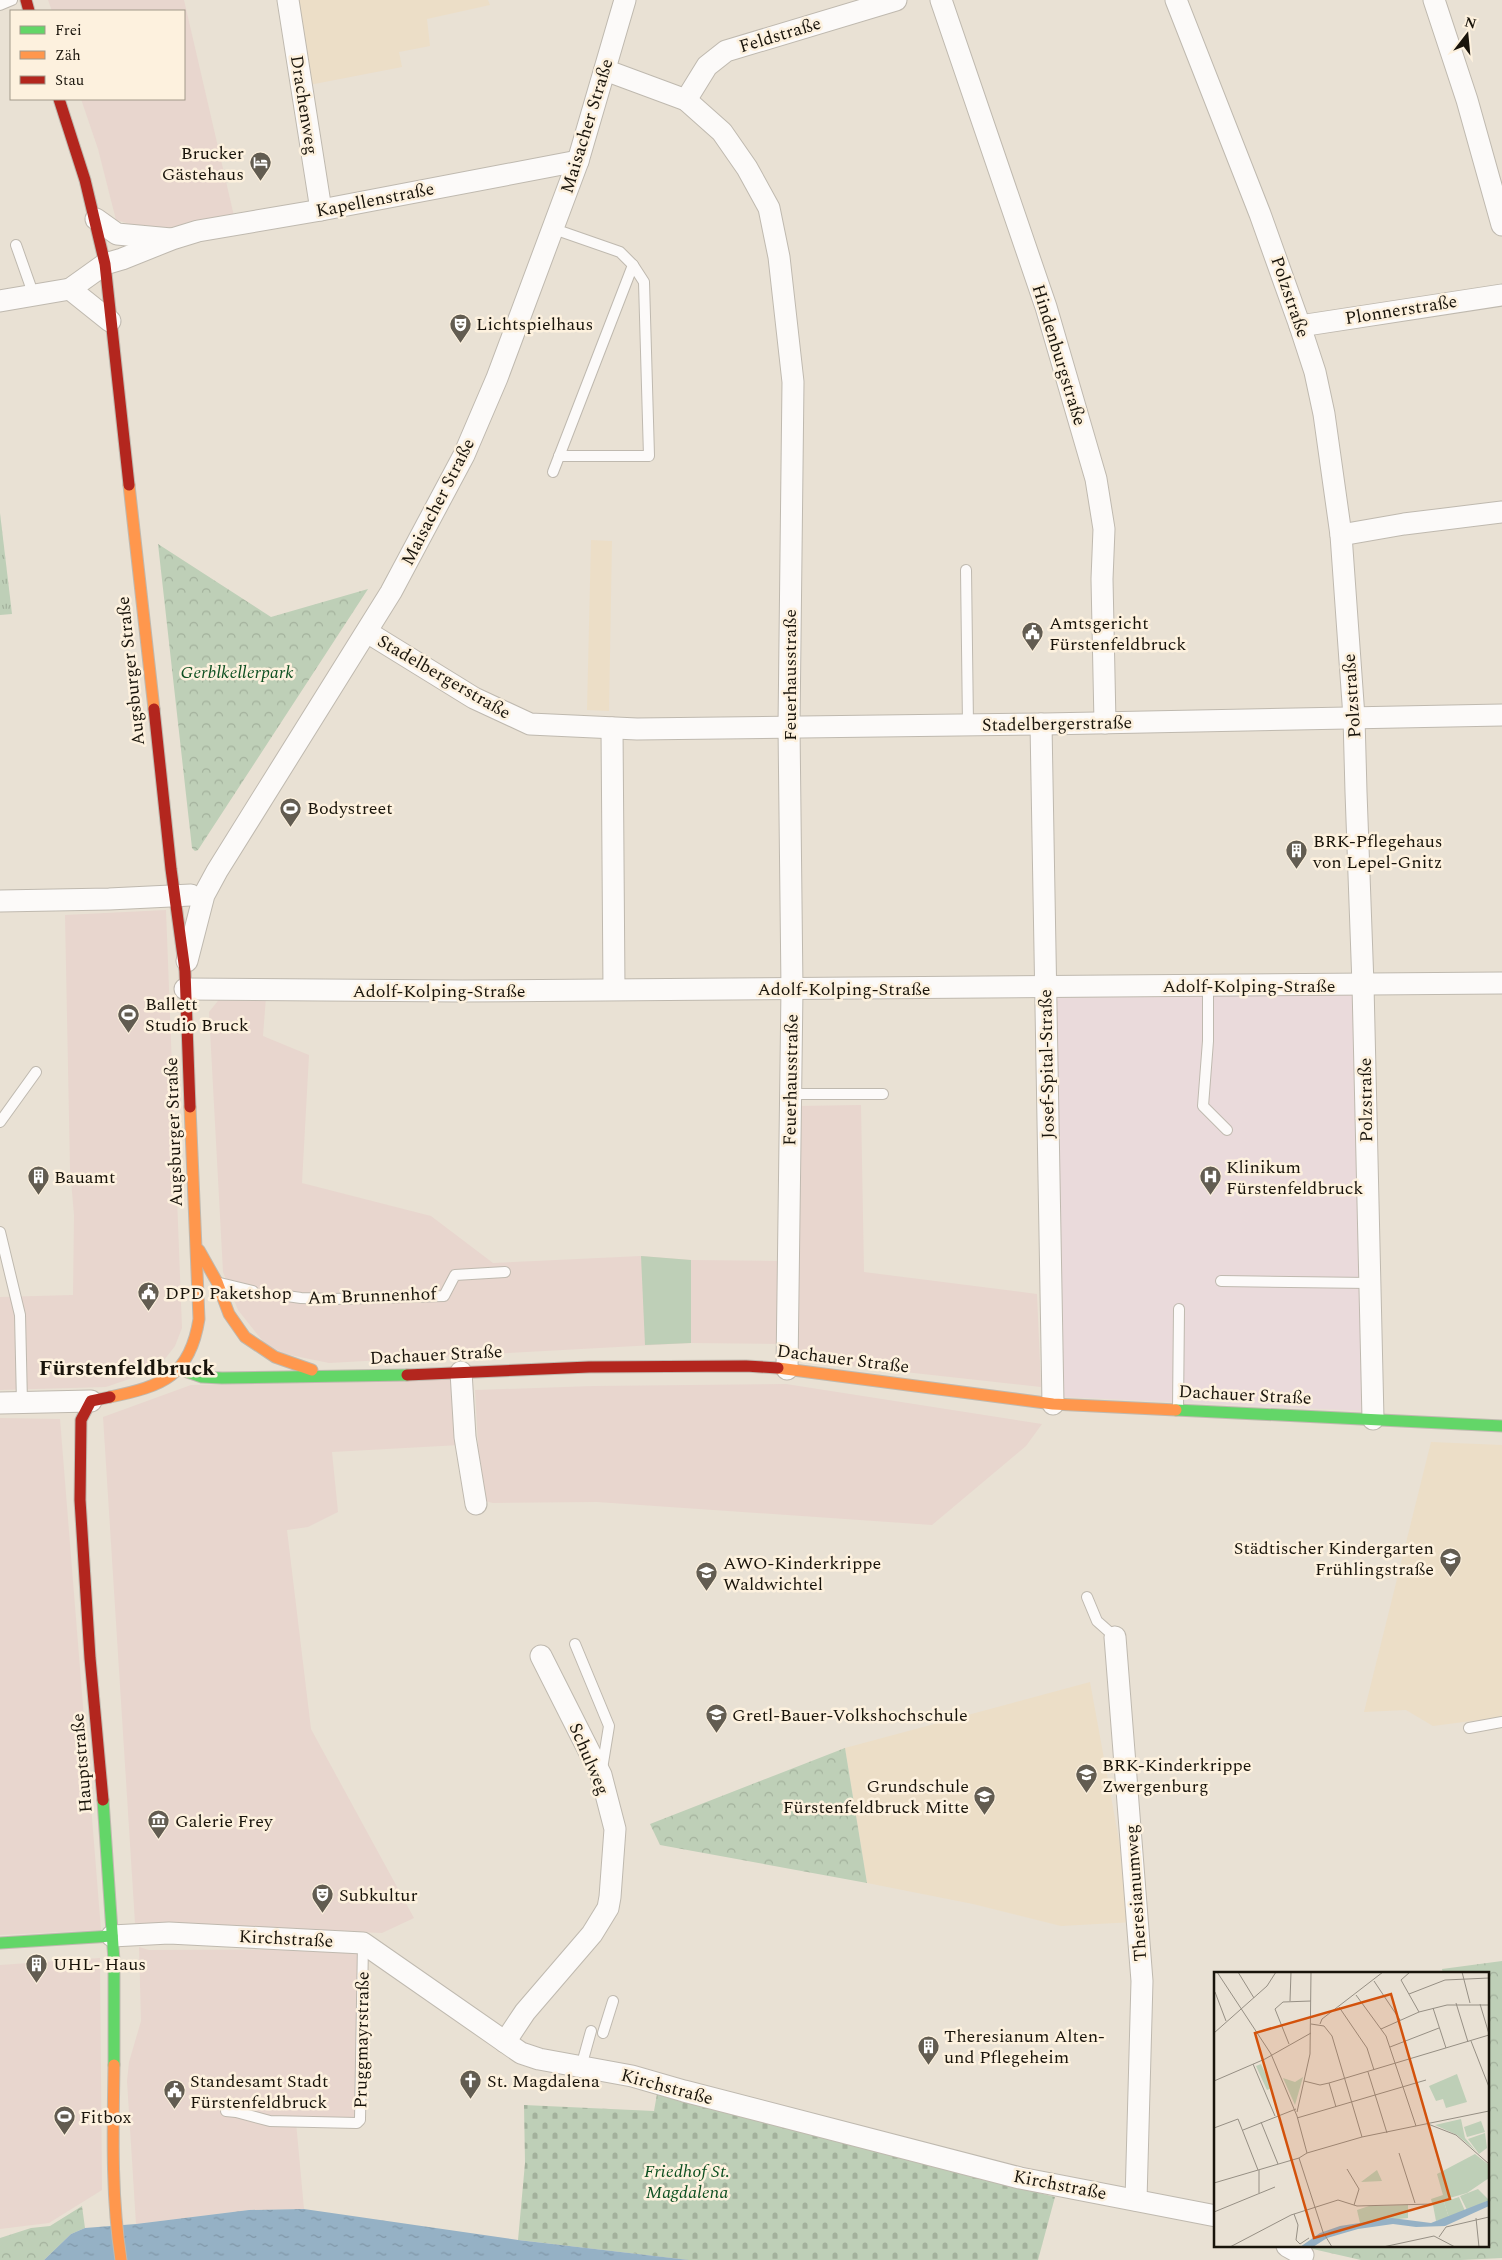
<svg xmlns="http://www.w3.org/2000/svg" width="1502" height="2260" font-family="Spectral,serif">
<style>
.commercial{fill:#e8d6ce}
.built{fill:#ecdec7}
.medical{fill:#eadadb}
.grass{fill:url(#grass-tufts)}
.cemetery{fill:url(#cemetery-stones)}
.park{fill:url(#park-crowns)}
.garden{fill:#becfb7}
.water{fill:url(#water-ripples)}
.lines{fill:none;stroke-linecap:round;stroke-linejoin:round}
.lane-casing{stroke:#bfb9af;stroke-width:12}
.street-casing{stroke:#bfb9af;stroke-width:23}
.fast-casing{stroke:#bfb9af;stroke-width:13}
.slow-casing{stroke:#bfb9af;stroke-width:13}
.jam-casing{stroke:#bfb9af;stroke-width:13}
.lane{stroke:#fcfaf9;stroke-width:10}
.street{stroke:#fcfaf9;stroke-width:21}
.fast{stroke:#63d668;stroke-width:11}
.slow{stroke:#ff974d;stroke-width:11}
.jam{stroke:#b3261e;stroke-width:11}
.labels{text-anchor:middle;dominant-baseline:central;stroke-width:5;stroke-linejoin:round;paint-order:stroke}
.street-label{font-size:18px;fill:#19140b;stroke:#fdf1de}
.poi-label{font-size:18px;fill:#19140b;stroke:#fdf1de;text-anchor:start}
.park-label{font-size:18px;font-style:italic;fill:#0e5021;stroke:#fdf1de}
.district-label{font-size:22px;font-weight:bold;fill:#19140b;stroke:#fdf1de}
.inset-road{fill:none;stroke:#968f84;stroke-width:1}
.view{fill:#d3520c;fill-opacity:0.15;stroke:#d3520c;stroke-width:2.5}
.inset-edge{fill:none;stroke:#19140b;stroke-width:2.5}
</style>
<defs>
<pattern id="grass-tufts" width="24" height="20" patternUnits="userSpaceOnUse" patternTransform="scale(1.25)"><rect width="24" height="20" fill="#becfb7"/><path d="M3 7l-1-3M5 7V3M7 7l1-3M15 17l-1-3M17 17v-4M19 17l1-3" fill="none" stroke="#a3b19c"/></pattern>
<pattern id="cemetery-stones" width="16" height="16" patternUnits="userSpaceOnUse" patternTransform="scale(1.25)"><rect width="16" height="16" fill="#becfb7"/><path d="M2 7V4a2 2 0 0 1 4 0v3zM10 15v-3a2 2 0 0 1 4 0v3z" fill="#a3b19c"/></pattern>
<pattern id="park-crowns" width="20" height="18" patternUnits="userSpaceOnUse" patternTransform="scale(1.25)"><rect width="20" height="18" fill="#becfb7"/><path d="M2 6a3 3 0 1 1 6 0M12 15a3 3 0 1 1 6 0" fill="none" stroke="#a3b19c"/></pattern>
<pattern id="water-ripples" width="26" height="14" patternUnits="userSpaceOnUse" patternTransform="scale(1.25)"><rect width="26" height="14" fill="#95b1c5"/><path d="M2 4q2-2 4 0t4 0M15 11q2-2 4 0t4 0" fill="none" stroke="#8097a8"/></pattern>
</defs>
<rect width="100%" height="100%" fill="#e9e1d4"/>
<g class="commercial">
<path d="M48 0H184L234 216 161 233 116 220 98 149 81 99H184V11H52Z"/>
<path d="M166 910 182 1328 175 1346 164 1360 141 1375 106 1387 0 1390V1297L73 1295 74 1215 70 1169 65 915Z"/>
<path d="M221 997H266L263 1036 309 1055 302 1183 431 1216 493 1263 641 1256 691 1260 778 1261V1344L691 1343 329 1363 285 1354 265 1344 238 1310 223 1272 209 1012Z"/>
<path d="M861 1105 864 1272 1037 1294 1041 1387 796 1360 797 1106Z"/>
<path d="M456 1378 460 1445 332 1452 338 1512 308 1527 287 1530 311 1729 414 1918 382 1933 135 1923 103 1417 191 1385Z"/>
<path d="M786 1384 1042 1424 1026 1446 932 1525 597 1502 493 1503 481 1500 475 1390 593 1386Z"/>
<path d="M0 1418 60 1419 101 1930 0 1935Z"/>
<path d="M139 1947 149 1950 361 1949 360 2120 296 2122 304 2209 249 2210 136 2224 127 2081 129 2062 141 2021Z"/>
<path d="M100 1958 102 2190 49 2223 0 2229V1965Z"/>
</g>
<g class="built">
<path d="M293 0H488L490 5 427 19 430 46 399 52 402 67 309 85Z"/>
<path d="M591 540 612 541 609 711 587 710Z"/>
<path d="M1431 1442 1502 1445V1717L1433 1726 1406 1710 1364 1712Z"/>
<path d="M1090 1682 1134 1922 1061 1926 973 1904 867 1883 845 1748Z"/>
</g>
<path class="medical" d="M1357 992 1364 1411 1064 1397 1055 994Z"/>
<path class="grass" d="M0 513 12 614 0 615Z"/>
<path class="cemetery" d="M657 2094 1055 2197 1038 2260H688L518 2240 525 2163 524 2105 654 2111Z"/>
<g class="park">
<path d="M158 544 271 617 368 589 198 850 195 851 192 848Z"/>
<path d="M845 1748 867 1883 660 1845 650 1824Z"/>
<path d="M1502 1961V2258L1461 2260H1361L1304 2247 1488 2246V1974H1443L1442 1969Z"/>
<path d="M82 2206 85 2228 71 2234 44 2260H0V2238L31 2228 50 2226Z"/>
</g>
<path class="garden" d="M641 1256 691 1260V1343L645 1345Z"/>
<path class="water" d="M304 2209 518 2240 689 2260H44L71 2234 85 2228 136 2224 249 2210Z"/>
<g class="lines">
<defs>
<g id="lane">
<path d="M0 5 12 0"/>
<path d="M554 229 620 252 633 265 644 282 649 456H559"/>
<path d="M16 245 34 296"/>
<path d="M553 472 633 265"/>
<path d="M966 570 968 725"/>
<path d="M1208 986V1041L1203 1106 1227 1130"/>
<path d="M791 1094H883"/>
<path d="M0 1122 36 1072"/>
<path d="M0 1232 20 1315 22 1403"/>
<path d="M1221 1281 1370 1283"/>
<path d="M220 1283 253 1291"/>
<path d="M287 1296 301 1298 332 1299 444 1296 455 1275 505 1272"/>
<path d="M1178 1410 1179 1309"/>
<path d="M1087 1597 1097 1621 1115 1637"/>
<path d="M575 1644 609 1726 602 1769"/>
<path d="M1469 1728 1502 1722"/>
<path d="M603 2033 613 2001"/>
<path d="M581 2067 591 2031"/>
<path d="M226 2111 236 2112 270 2121 357 2123 360 2120 363 1943"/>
</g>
<g id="street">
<path d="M288 0 321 210"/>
<path d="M941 0 1046 307 1096 479 1104 529 1102 579 1105 723"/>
<path d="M1176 0 1260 214 1300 326 1315 372 1324 414 1341 535 1354 717 1356 792 1363 985 1373 1419"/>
<path d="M1434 0 1467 100 1502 225"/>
<path d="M605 70 686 100 722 132 747 168 769 208 779 257 793 382 789 726 792 989 787 1369"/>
<path d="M686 100 707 66 726 51 896 0"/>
<path d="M96 219 117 234 171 239"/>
<path d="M70 289 110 321"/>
<path d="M0 301 70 289 105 264 122 259 172 239 198 231 321 210 578 161"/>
<path d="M1300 326 1502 295"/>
<path d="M1341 535 1404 524 1502 512"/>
<path d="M367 632 474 698 530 724 637 729 1045 724 1502 715"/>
<path d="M1041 724 1053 1404"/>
<path d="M612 728 614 989"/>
<path d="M0 901 109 899 191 895"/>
<path d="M187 961 204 895 217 871 391 592 464 455 497 378 578 161 625 0"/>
<path d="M185 989 462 991 1502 983"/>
<path d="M461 1372 465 1437 476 1504"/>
<path d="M0 1403 91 1401"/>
<path d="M1115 1637 1142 1981 1136 2200"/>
<path d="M112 1936 169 1933 363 1943 521 2053 539 2059 632 2076 684 2091 1020 2178 1216 2216"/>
<path d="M505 2042 525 2012 592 1934 608 1908 610 1897 615 1829 601 1775 541 1656"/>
<path d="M1287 2246 1303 2255"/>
</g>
<g id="fast">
<path d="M179 1369 202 1377 222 1378 407 1375"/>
<path d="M1176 1410 1502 1426"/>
<path d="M103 1800 114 1961V2065"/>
<path d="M0 1943 112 1936"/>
</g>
<g id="slow">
<path d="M129 485 154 709"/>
<path d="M199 1250 217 1282 229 1314 245 1337 275 1357 312 1370"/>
<path d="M778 1368 1053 1404 1176 1410"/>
<path d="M110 1397C163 1386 190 1376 199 1319L190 1107"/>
<path d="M114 2065C113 2130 111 2195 121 2260"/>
</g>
<g id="jam">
<path d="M26 0 29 11"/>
<path d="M59 99 85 180 105 264 129 485"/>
<path d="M154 709 171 869 185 971 190 1107"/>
<path d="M407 1375 589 1367 746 1366 778 1368"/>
<path d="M103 1800 90 1658 80 1500 81 1420 91 1401 110 1397"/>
</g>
</defs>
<use href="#lane" class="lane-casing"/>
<use href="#street" class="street-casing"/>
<use href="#fast" class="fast-casing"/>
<use href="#slow" class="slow-casing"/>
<use href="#jam" class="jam-casing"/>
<use href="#lane" class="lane"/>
<use href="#street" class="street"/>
<use href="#fast" class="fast"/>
<use href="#slow" class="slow"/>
<use href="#jam" class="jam"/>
</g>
<defs>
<symbol id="hotel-pin" viewBox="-11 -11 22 30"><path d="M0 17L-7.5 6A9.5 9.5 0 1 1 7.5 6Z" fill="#625c51" stroke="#fdf1de"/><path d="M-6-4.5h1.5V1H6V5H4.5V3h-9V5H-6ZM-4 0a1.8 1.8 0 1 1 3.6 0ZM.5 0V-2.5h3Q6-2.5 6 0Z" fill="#fff"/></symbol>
<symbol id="theatre-pin" viewBox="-11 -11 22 30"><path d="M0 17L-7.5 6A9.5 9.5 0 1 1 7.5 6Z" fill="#625c51" stroke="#fdf1de"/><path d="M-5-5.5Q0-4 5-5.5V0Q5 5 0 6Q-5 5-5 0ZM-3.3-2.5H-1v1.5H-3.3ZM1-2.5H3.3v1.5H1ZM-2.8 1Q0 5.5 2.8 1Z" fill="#fff"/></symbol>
<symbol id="civic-pin" viewBox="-11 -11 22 30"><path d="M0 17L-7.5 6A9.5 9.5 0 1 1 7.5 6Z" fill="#625c51" stroke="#fdf1de"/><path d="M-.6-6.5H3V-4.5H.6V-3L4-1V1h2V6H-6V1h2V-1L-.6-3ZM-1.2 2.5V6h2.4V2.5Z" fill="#fff"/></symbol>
<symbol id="stadium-pin" viewBox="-11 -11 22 30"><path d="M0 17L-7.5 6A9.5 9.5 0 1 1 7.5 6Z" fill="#625c51" stroke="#fdf1de"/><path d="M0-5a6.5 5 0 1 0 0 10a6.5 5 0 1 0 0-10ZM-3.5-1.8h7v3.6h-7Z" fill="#fff"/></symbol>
<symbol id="building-pin" viewBox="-11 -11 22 30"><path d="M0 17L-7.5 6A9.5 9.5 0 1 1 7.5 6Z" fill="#625c51" stroke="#fdf1de"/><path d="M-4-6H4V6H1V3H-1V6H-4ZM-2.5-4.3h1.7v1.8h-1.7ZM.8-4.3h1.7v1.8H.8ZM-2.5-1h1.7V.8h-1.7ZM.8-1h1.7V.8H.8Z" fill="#fff"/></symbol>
<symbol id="hospital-pin" viewBox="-11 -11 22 30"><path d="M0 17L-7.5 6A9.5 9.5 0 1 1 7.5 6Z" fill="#625c51" stroke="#fdf1de"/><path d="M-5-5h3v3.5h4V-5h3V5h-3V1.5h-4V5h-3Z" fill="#fff"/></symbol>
<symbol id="school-pin" viewBox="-11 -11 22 30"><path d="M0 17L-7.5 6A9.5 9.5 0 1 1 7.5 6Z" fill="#625c51" stroke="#fdf1de"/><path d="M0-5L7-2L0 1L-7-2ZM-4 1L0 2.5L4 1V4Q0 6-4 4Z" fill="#fff"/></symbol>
<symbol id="university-pin" viewBox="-11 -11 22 30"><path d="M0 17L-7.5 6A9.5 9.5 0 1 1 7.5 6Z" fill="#625c51" stroke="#fdf1de"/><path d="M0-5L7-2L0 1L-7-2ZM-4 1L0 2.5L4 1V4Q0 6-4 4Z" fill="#fff"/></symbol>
<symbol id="museum-pin" viewBox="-11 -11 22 30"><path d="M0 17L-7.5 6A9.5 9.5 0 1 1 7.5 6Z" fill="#625c51" stroke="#fdf1de"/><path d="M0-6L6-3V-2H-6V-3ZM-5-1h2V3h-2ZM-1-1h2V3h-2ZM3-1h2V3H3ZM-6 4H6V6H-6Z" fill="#fff"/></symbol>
<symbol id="church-pin" viewBox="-11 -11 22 30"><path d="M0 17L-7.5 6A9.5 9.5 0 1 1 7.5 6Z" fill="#625c51" stroke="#fdf1de"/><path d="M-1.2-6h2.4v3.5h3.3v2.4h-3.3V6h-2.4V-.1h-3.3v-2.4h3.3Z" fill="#fff"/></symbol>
</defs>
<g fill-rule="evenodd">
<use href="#hotel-pin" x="248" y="150" width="25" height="34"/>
<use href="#theatre-pin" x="448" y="312" width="25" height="34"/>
<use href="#civic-pin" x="1020" y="620" width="25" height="34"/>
<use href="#stadium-pin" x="278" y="796" width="25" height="34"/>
<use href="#building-pin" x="1284" y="838" width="25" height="34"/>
<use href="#stadium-pin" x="116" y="1002" width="25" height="34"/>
<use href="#building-pin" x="26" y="1164" width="25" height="34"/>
<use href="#hospital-pin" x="1198" y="1164" width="25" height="34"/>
<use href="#civic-pin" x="136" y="1280" width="25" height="34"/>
<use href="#school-pin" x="1438" y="1546" width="25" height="34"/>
<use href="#school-pin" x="694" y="1560" width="25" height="34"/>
<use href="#university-pin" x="704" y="1702" width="25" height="34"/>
<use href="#school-pin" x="1074" y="1762" width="25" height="34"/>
<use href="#school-pin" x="972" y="1784" width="25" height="34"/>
<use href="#museum-pin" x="146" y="1808" width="25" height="34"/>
<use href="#theatre-pin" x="310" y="1882" width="25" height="34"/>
<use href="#building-pin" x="24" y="1952" width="25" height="34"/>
<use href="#building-pin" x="916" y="2034" width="25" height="34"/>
<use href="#church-pin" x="458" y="2068" width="25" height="34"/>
<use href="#civic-pin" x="162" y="2078" width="25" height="34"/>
<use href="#stadium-pin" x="52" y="2104" width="25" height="34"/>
</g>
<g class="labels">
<g class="street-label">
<text transform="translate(780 35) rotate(-17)">Feldstraße</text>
<text transform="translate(304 105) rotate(81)">Drachenweg</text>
<text transform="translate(587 126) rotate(-73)">Maisacher Straße</text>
<text transform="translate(375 200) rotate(-11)">Kapellenstraße</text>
<text transform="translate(1290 297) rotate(71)">Polzstraße</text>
<text transform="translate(1401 310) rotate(-9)">Plonnerstraße</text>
<text transform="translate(1059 355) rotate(73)">Hindenburgstraße</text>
<text transform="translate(438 502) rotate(-63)">Maisacher Straße</text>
<text transform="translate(131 671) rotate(-96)">Augsburger Straße</text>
<text transform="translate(790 675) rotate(-90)">Feuerhausstraße</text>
<text transform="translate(444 677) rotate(30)">Stadelbergerstraße</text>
<text transform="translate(1352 696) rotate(-94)">Polzstraße</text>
<text transform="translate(1057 724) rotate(-1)">Stadelbergerstraße</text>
<text x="1249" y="986">Adolf-Kolping-Straße</text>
<text x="844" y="989">Adolf-Kolping-Straße</text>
<text x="439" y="991">Adolf-Kolping-Straße</text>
<text transform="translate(1047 1064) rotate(-91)">Josef-Spital-Straße</text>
<text transform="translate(791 1080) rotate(-89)">Feuerhausstraße</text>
<text transform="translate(1366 1100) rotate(-91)">Polzstraße</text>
<text transform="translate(174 1132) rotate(-92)">Augsburger Straße</text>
<text transform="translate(372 1296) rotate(-2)">Am Brunnenhof</text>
<text transform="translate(436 1355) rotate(-3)">Dachauer Straße</text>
<text transform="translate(843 1359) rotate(7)">Dachauer Straße</text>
<text transform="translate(1245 1395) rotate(3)">Dachauer Straße</text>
<text transform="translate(589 1759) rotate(67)">Schulweg</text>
<text transform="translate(82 1763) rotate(-95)">Hauptstraße</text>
<text transform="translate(1136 1893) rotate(-94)">Theresianumweg</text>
<text transform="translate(286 1939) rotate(3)">Kirchstraße</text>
<text transform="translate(362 2040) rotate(-89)">Pruggmayrstraße</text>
<text transform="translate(667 2087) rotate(15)">Kirchstraße</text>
<text transform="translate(1060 2185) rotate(11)">Kirchstraße</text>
</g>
<g class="poi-label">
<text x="244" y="153" text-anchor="end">Brucker<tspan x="244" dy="21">Gästehaus</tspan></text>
<text x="476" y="324">Lichtspielhaus</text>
<text x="1049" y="623">Amtsgericht<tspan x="1049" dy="21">Fürstenfeldbruck</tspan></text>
<text x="307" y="808">Bodystreet</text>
<text x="1313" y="841">BRK-Pflegehaus<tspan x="1313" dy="21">von Lepel-Gnitz</tspan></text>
<text x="145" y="1004">Ballett<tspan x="145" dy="21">Studio Bruck</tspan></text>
<text x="1226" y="1167">Klinikum<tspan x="1226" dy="21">Fürstenfeldbruck</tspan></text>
<text x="54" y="1177">Bauamt</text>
<text x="165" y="1293">DPD Paketshop</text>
<text x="1434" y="1548" text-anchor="end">Städtischer Kindergarten<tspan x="1434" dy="21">Frühlingstraße</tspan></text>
<text x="723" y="1563">AWO-Kinderkrippe<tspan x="723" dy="21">Waldwichtel</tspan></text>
<text x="732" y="1715">Gretl-Bauer-Volkshochschule</text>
<text x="1102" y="1765">BRK-Kinderkrippe<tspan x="1102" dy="21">Zwergenburg</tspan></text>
<text x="969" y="1786" text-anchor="end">Grundschule<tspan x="969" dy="21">Fürstenfeldbruck Mitte</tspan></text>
<text x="175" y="1821">Galerie Frey</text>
<text x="339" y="1895">Subkultur</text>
<text x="53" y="1964">UHL- Haus</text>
<text x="944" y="2036">Theresianum Alten-<tspan x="944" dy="21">und Pflegeheim</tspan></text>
<text x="190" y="2081">Standesamt Stadt<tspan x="190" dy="21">Fürstenfeldbruck</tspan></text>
<text x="487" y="2081">St. Magdalena</text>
<text x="80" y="2117">Fitbox</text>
</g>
<g class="park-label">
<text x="237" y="672">Gerblkellerpark</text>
<text x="687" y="2171">Friedhof St.<tspan x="687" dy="21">Magdalena</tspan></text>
</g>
<g class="district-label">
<text x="127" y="1368">Fürstenfeldbruck</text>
</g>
</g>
<g transform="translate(1214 1972)">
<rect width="275" height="275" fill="#e9e1d4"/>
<path d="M47 92 58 116 53 118 42 94ZM243 102 253 130 232 136 229 127 222 129 215 114Z" fill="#becfb7"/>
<path d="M194 233V246L146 251 143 238 155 234Z" fill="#becfb7"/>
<path d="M89 105 81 133 69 106 81 110ZM247 147 251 166 262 179 243 163 221 153ZM271 161 273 176 265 182 254 167ZM261 182 275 193V206L253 221 218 231 217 227 229 223 223 202ZM163 198 168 209 147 210ZM230 230 235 246 222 249 219 233Z" fill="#becfb7"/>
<path d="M267 149 271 160 253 165 250 155ZM264 217 275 228 253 238 246 224ZM245 225 251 239 235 246 230 230Z" fill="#becfb7"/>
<path d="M275 228V234L231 254 202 255 179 252 144 257 113 266 99 275H86L106 261 126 254 178 246 217 251Z" fill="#95b1c5"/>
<path class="inset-road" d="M3 0 57 82 83 144 93 181M24 0 40 26M196 0 187 8 205 40M248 0 256 31M160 9 186 48M1 20 12 49M195 22 231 8 275 6M142 23 172 64 202 154M76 29 77 0M242 31 254 70M266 32 275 62M125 35 153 76 160 98M219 36 232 76M97 52 110 54 118 64 148 165M106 52 108 47 169 0M167 57 205 40 233 33H275M0 61 53 14 62 0M257 69 275 115M75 72 61 37 69 30 97 29M176 75 225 56M39 92 61 144M154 100 173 161M0 109 51 87 97 61M90 109 106 113 115 111 275 63M115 111 122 135M83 140 96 82 97 0M83 146 212 108M47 150 64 192M214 152 242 163 275 192M0 156 24 147 44 198M29 158 82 137M93 181 148 165 275 139M185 181 201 231M85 186 109 260 118 275M133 197 145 217 140 233M0 211 85 186 93 181M45 221V198M0 240 61 215M80 242 84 253 82 268 86 272 95 266M262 246 265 275M225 265 232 255 275 245M16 275 77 243 124 228 143 234 218 232M169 275 220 264 241 275"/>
<path class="view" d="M177 22 236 227 100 266 41 61Z"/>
<rect width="275" height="275" class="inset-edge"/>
</g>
<rect x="10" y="10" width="175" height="90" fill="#fdf1de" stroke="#a2998a"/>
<rect x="20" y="26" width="25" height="8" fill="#63d668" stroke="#a2998a"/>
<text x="55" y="35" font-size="15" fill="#19140b">Frei</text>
<rect x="20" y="51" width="25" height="8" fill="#ff974d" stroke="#a2998a"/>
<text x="55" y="60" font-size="15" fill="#19140b">Zäh</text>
<rect x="20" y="76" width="25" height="8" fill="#b3261e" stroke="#a2998a"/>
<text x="55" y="85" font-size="15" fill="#19140b">Stau</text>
<g transform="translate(1467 35) rotate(16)" stroke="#fdf1de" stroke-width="4" paint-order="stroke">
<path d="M0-4L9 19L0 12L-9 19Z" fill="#19140b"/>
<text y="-8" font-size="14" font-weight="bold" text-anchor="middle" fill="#19140b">N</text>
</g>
</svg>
